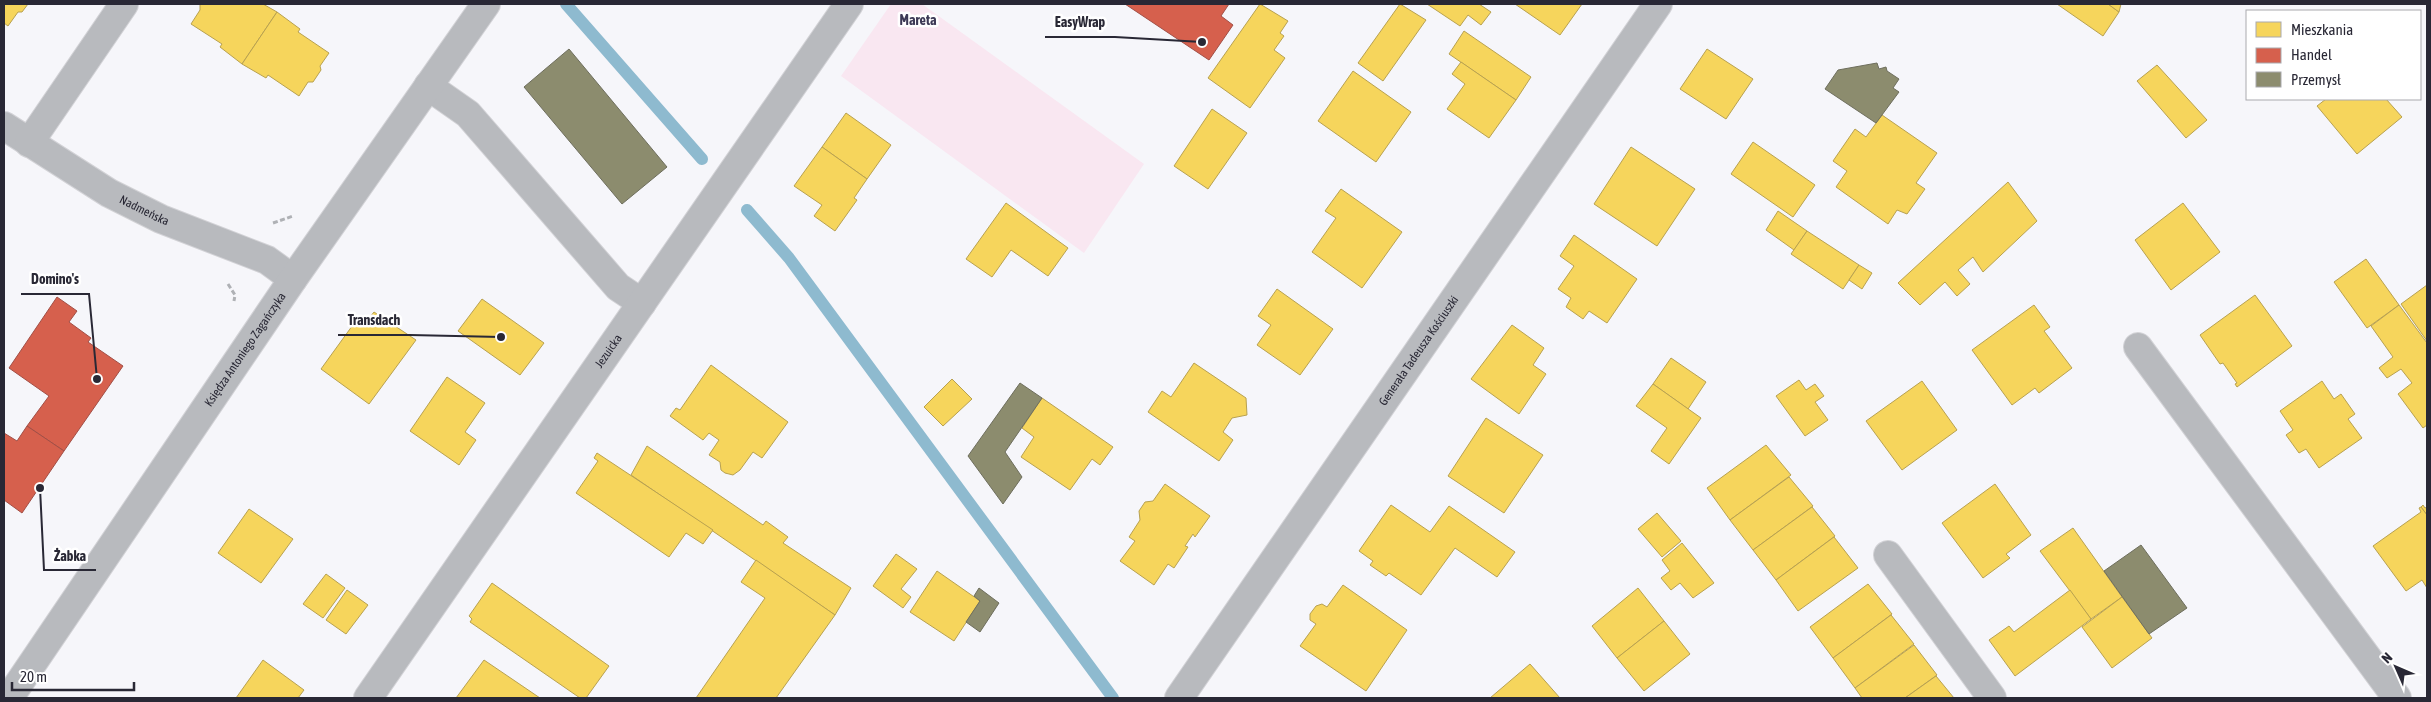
<svg xmlns="http://www.w3.org/2000/svg" width="2431" height="702" font-family="'Asap Condensed',sans-serif">
<style>
.green{fill:#f9e7f1}
.homes{fill:#f6d55c;stroke:#b8a150}
.shops{fill:#d6604d;stroke:#a24f46}
.industry{fill:#8c8c6e;stroke:#6e6e5d}
.lines{fill:none;stroke-linecap:round;stroke-linejoin:round}
.stream{stroke:#8ebacf;stroke-width:12}
.minor-casing{stroke:#d2d2d6;stroke-width:30}
.path{stroke:#afb1b5;stroke-width:3;stroke-dasharray:5 2.5;stroke-linecap:butt}
.minor{stroke:#b8babe;stroke-width:28}
.labels{text-anchor:middle;dominant-baseline:central;stroke-width:5;stroke-linejoin:round;paint-order:stroke}
.street-label{font-size:12px;fill:#292835;stroke:#fff}
.neighbourhood-label{font-size:14px;font-weight:bold;fill:#3c3955;stroke:#fff}
.leader{fill:none;stroke:#292835;stroke-width:2}
.callout-dot{fill:#292835;stroke:#fff;stroke-width:2}
.callout-label{font-size:14px;text-anchor:middle;font-weight:bold;fill:#292835;stroke:#fff;stroke-width:5;stroke-linejoin:round;paint-order:stroke}
</style>
<rect width="100%" height="100%" fill="#f6f6fa"/>
<path class="green" d="M891 4H922L1144 164 1084 253 841 76Z"/>
<g class="homes">
<path d="M4 4H28L22 12H18L8 26 4 23Z"/>
<path d="M200 4H263L277 12 242 64 220 47 222 44 191 24 200 10Z"/>
<path d="M1260 4 1288 21 1280 33 1284 36 1274 50 1285 58 1250 108 1208 78Z"/>
<path d="M1400 4 1426 20 1383 81 1358 63Z"/>
<path d="M1427 4H1479L1491 12 1481 25 1468 15 1460 26Z"/>
<path d="M1515 4H1582L1560 35Z"/>
<path d="M2057 4H2108L2119 12 2103 36Z"/>
<path d="M2108 4H2121L2119 12Z"/>
<path d="M277 12 300 29 298 32 329 53 320 66 321 70 313 82H308L299 96 268 75 266 78 242 64Z"/>
<path d="M1464 31 1531 77 1516 100 1449 54Z"/>
<path d="M1707 49 1753 79 1726 119 1680 89Z"/>
<path d="M1461 62 1516 100 1489 138 1447 109 1465 84 1452 74Z"/>
<path d="M2157 65 2207 120 2186 138 2137 81Z"/>
<path d="M1353 71 1411 112 1376 162 1318 121Z"/>
<path d="M2326 99H2386L2402 117 2357 154 2317 106Z"/>
<path d="M1212 109 1247 133 1208 189 1174 166Z"/>
<path d="M846 113 891 145 867 179 822 147Z"/>
<path d="M1882 115 1937 153 1916 183 1925 189 1907 214 1897 210 1888 224 1836 187 1847 171 1833 161 1855 129 1866 137Z"/>
<path d="M1753 142 1815 185 1793 217 1731 174Z"/>
<path d="M822 147 867 179 854 198 857 200 835 231 814 216 822 205 794 186Z"/>
<path d="M1631 147 1695 189 1657 246 1594 204Z"/>
<path d="M2008 182 2037 221 1983 272 1973 257 1958 270 1970 284 1957 296 1945 282 1920 305 1898 283Z"/>
<path d="M1341 189 1402 232 1362 288 1312 252 1336 218 1325 211Z"/>
<path d="M1006 203 1068 248 1048 276 1011 250 992 277 966 259Z"/>
<path d="M2183 203 2220 252 2171 290 2135 240Z"/>
<path d="M1778 211 1807 231 1794 250 1766 230Z"/>
<path d="M1807 231 1859 265 1843 289 1791 254Z"/>
<path d="M1574 235 1637 279 1607 323 1589 311 1583 319 1566 307 1571 298 1558 289 1574 266 1560 256Z"/>
<path d="M2366 259 2399 305 2367 328 2334 282Z"/>
<path d="M1859 265 1872 273 1862 289 1849 280Z"/>
<path d="M2427 285V341L2401 304Z"/>
<path d="M1277 289 1333 329 1300 375 1257 345 1271 325 1258 316Z"/>
<path d="M2255 295 2292 346 2237 387 2235 384 2237 383 2223 363 2220 364 2200 335Z"/>
<path d="M482 299 544 343 520 375 458 331Z"/>
<path d="M2034 305 2050 327 2044 331 2072 368 2039 393 2035 388 2012 405 1972 350Z"/>
<path d="M2399 305 2427 343V425L2423 428 2398 394 2412 383 2401 369 2387 378 2379 368 2393 357 2371 326Z"/>
<path d="M374 312 416 340 369 404 321 369 355 322 362 327Z"/>
<path d="M1512 325 1544 348 1533 365 1546 374 1519 414 1471 379Z"/>
<path d="M1671 358 1706 382 1688 409 1653 384Z"/>
<path d="M1194 363 1246 398 1247 415 1232 418 1223 432 1233 440 1219 461 1148 412 1162 391 1171 397Z"/>
<path d="M711 365 788 422 762 458 753 452 740 470 733 475 725 473 721 470 720 462 709 455 719 440 709 433 703 440 670 416 676 408 680 410Z"/>
<path d="M447 377 485 403 465 432 476 440 459 465 410 431Z"/>
<path d="M952 379 972 399 943 426 924 407Z"/>
<path d="M1799 380 1806 390 1815 384 1824 396 1815 402 1828 420 1805 436 1776 396Z"/>
<path d="M1922 381 1957 430 1902 470 1866 421Z"/>
<path d="M2322 381 2334 399 2341 394 2355 414 2348 419 2362 438 2319 468 2306 449 2299 453 2286 435 2293 430 2280 411Z"/>
<path d="M1653 384 1701 418 1669 464 1651 451 1667 428 1636 406Z"/>
<path d="M1042 398 1113 447 1100 465 1092 459 1070 490 1021 457 1034 437 1022 428Z"/>
<path d="M1486 418 1543 455 1504 513 1448 476Z"/>
<path d="M1766 445 1791 475 1730 520 1707 488Z"/>
<path d="M647 446 763 525 766 521 788 537 783 543 851 588 835 615 631 475Z"/>
<path d="M597 453 713 530 703 544 686 533 669 557 576 493 598 461 594 458Z"/>
<path d="M1789 477 1813 506 1753 550 1730 520Z"/>
<path d="M1165 484 1210 516 1195 537 1193 534 1185 546 1188 547 1174 568 1168 564 1154 585 1120 561 1135 541 1129 537 1140 520 1139 511 1145 502 1153 501Z"/>
<path d="M1995 484 2031 535 2006 554 2010 558 1983 578 1942 523Z"/>
<path d="M1391 505 1430 532 1449 506 1515 552 1497 577 1455 548 1421 595 1389 573 1386 576 1370 565 1373 561 1359 551Z"/>
<path d="M2423 505 2425 508 2427 507V515L2421 507Z"/>
<path d="M1812 507 1835 536 1776 580 1753 550Z"/>
<path d="M2421 507 2427 515V588L2422 580 2406 591 2373 546 2421 512 2419 508Z"/>
<path d="M249 509 293 539 261 583 218 553Z"/>
<path d="M1657 513 1681 541 1662 557 1638 529Z"/>
<path d="M2073 528 2122 597 2091 619 2040 551Z"/>
<path d="M1834 537 1858 568 1798 611 1776 580Z"/>
<path d="M1682 543 1714 583 1693 598 1680 583 1671 590 1661 578 1670 571 1662 560Z"/>
<path d="M896 554 917 569 901 589 911 597 903 608 873 586Z"/>
<path d="M756 560 835 615 776 698H696L765 598 741 582Z"/>
<path d="M937 571 980 601 954 641 910 612Z"/>
<path d="M326 574 345 588 323 618 303 604Z"/>
<path d="M492 583 609 666 586 698H580L470 622 472 619 469 616Z"/>
<path d="M1868 584 1892 614 1833 658 1810 627Z"/>
<path d="M1343 585 1407 630 1366 691 1300 646 1316 624 1310 620V614L1316 606 1322 604 1327 607Z"/>
<path d="M1638 588 1664 621 1617 658 1592 626Z"/>
<path d="M347 590 368 605 346 634 326 620Z"/>
<path d="M2070 590 2091 619 2015 676 1989 640 2009 626 2014 632Z"/>
<path d="M2122 597 2152 638 2112 668 2082 627Z"/>
<path d="M1891 615 1914 644 1855 688 1833 658Z"/>
<path d="M1664 621 1690 654 1644 691 1617 658Z"/>
<path d="M1914 645 1937 675 1905 698H1862L1855 688Z"/>
<path d="M263 660 304 690 298 698H236Z"/>
<path d="M484 660 540 698H456Z"/>
<path d="M1530 664 1560 698H1490Z"/>
<path d="M1936 676 1954 698H1905Z"/>
</g>
<g class="shops">
<path d="M1125 4H1229L1221 16 1233 25 1209 60Z"/>
<path d="M57 297 77 311 69 322 91 338 88 342 123 366 64 451 27 426 49 396 9 368Z"/>
<path d="M27 426 64 451 22 513 4 500V433L17 441Z"/>
</g>
<g class="industry">
<path d="M569 49 667 167 622 204 524 87Z"/>
<path d="M1877 63 1879 69 1886 67 1887 71 1899 79 1893 88 1899 92 1876 123 1825 89 1838 70Z"/>
<path d="M1020 383 1042 398 1005 452 1022 477 1003 504 968 456Z"/>
<path d="M2141 545 2187 608 2149 634 2104 571Z"/>
<path d="M979 588 999 603 980 632 966 622 980 601 974 596Z"/>
</g>
<g class="lines">
<g class="stream">
<path d="M566 4 702 159"/>
<path d="M747 210 789 258 1113 698"/>
</g>
<defs>
<g id="minor">
<path d="M428 86 468 114 618 287 642 303"/>
<path id="s1" d="M4 126 109 193 161 219 267 260 293 279"/>
<path d="M29 143 124 4"/>
<path d="M2138 347 2397 698"/>
<path d="M1888 555 1992 698"/>
<path id="s2" d="M9 698 293 279 486 4"/>
<path id="s3" d="M368 698 849 4"/>
<path id="s4" d="M1179 698 1658 4"/>
</g>
</defs>
<use href="#minor" class="minor-casing"/>
<g class="path">
<path d="M273 223 293 216"/>
<path d="M228 284 235 295 234 301"/>
</g>
<use href="#minor" class="minor"/>
</g>
<g class="labels">
<g class="street-label">
<text stroke="none"><textPath href="#s1" startOffset="164">Nadmeńska</textPath></text>
<text stroke="none"><textPath href="#s2" startOffset="421">Księdza Antoniego Zagańczyka</textPath></text>
<text stroke="none"><textPath href="#s3" startOffset="422">Jezuicka</textPath></text>
<text stroke="none"><textPath href="#s4" startOffset="422">Generała Tadeusza Kościuszki</textPath></text>
</g>
<g class="neighbourhood-label">
<text x="918" y="20">Mareta</text>
</g>
</g>
<path class="leader" d="M1202 42L1115 37H1045M97 379L89 294H21M501 337L410 335H338M40 488L44 570H96"/>
<g class="callout-dot">
<circle cx="1202" cy="42" r="5"/>
<circle cx="97" cy="379" r="5"/>
<circle cx="501" cy="337" r="5"/>
<circle cx="40" cy="488" r="5"/>
</g>
<g class="callout-label">
<text x="1080" y="27">EasyWrap</text>
<text x="55" y="284">Domino's</text>
<text x="374" y="325">Transdach</text>
<text x="70" y="561">Żabka</text>
</g>
<rect width="2431" height="702" fill="none" stroke="#292835" stroke-width="10"/>
<rect x="2246" y="10" width="175" height="90" fill="#ffffff" stroke="#a9a9ae"/>
<rect x="2256" y="22" width="25" height="15" fill="#f6d55c" stroke="#a9a9ae"/>
<text x="2291" y="35" font-size="15" fill="#292835">Mieszkania</text>
<rect x="2256" y="48" width="25" height="15" fill="#d6604d" stroke="#a9a9ae"/>
<text x="2291" y="60" font-size="15" fill="#292835">Handel</text>
<rect x="2256" y="72" width="25" height="15" fill="#8c8c6e" stroke="#a9a9ae"/>
<text x="2291" y="85" font-size="15" fill="#292835">Przemysł</text>
<g transform="translate(2396 667) rotate(315)" stroke="#ffffff" stroke-width="4" paint-order="stroke">
<path d="M0-4L9 19L0 12L-9 19Z" fill="#292835"/>
<text y="-8" font-size="14" font-weight="bold" text-anchor="middle" fill="#292835">N</text>
</g>
<path d="M12 682v8h122v-8" fill="none" stroke="#292835" stroke-width="2.5"/>
<text x="20" y="682" font-size="15" fill="#292835" stroke="#ffffff" stroke-width="4" paint-order="stroke">20 m</text>
</svg>
